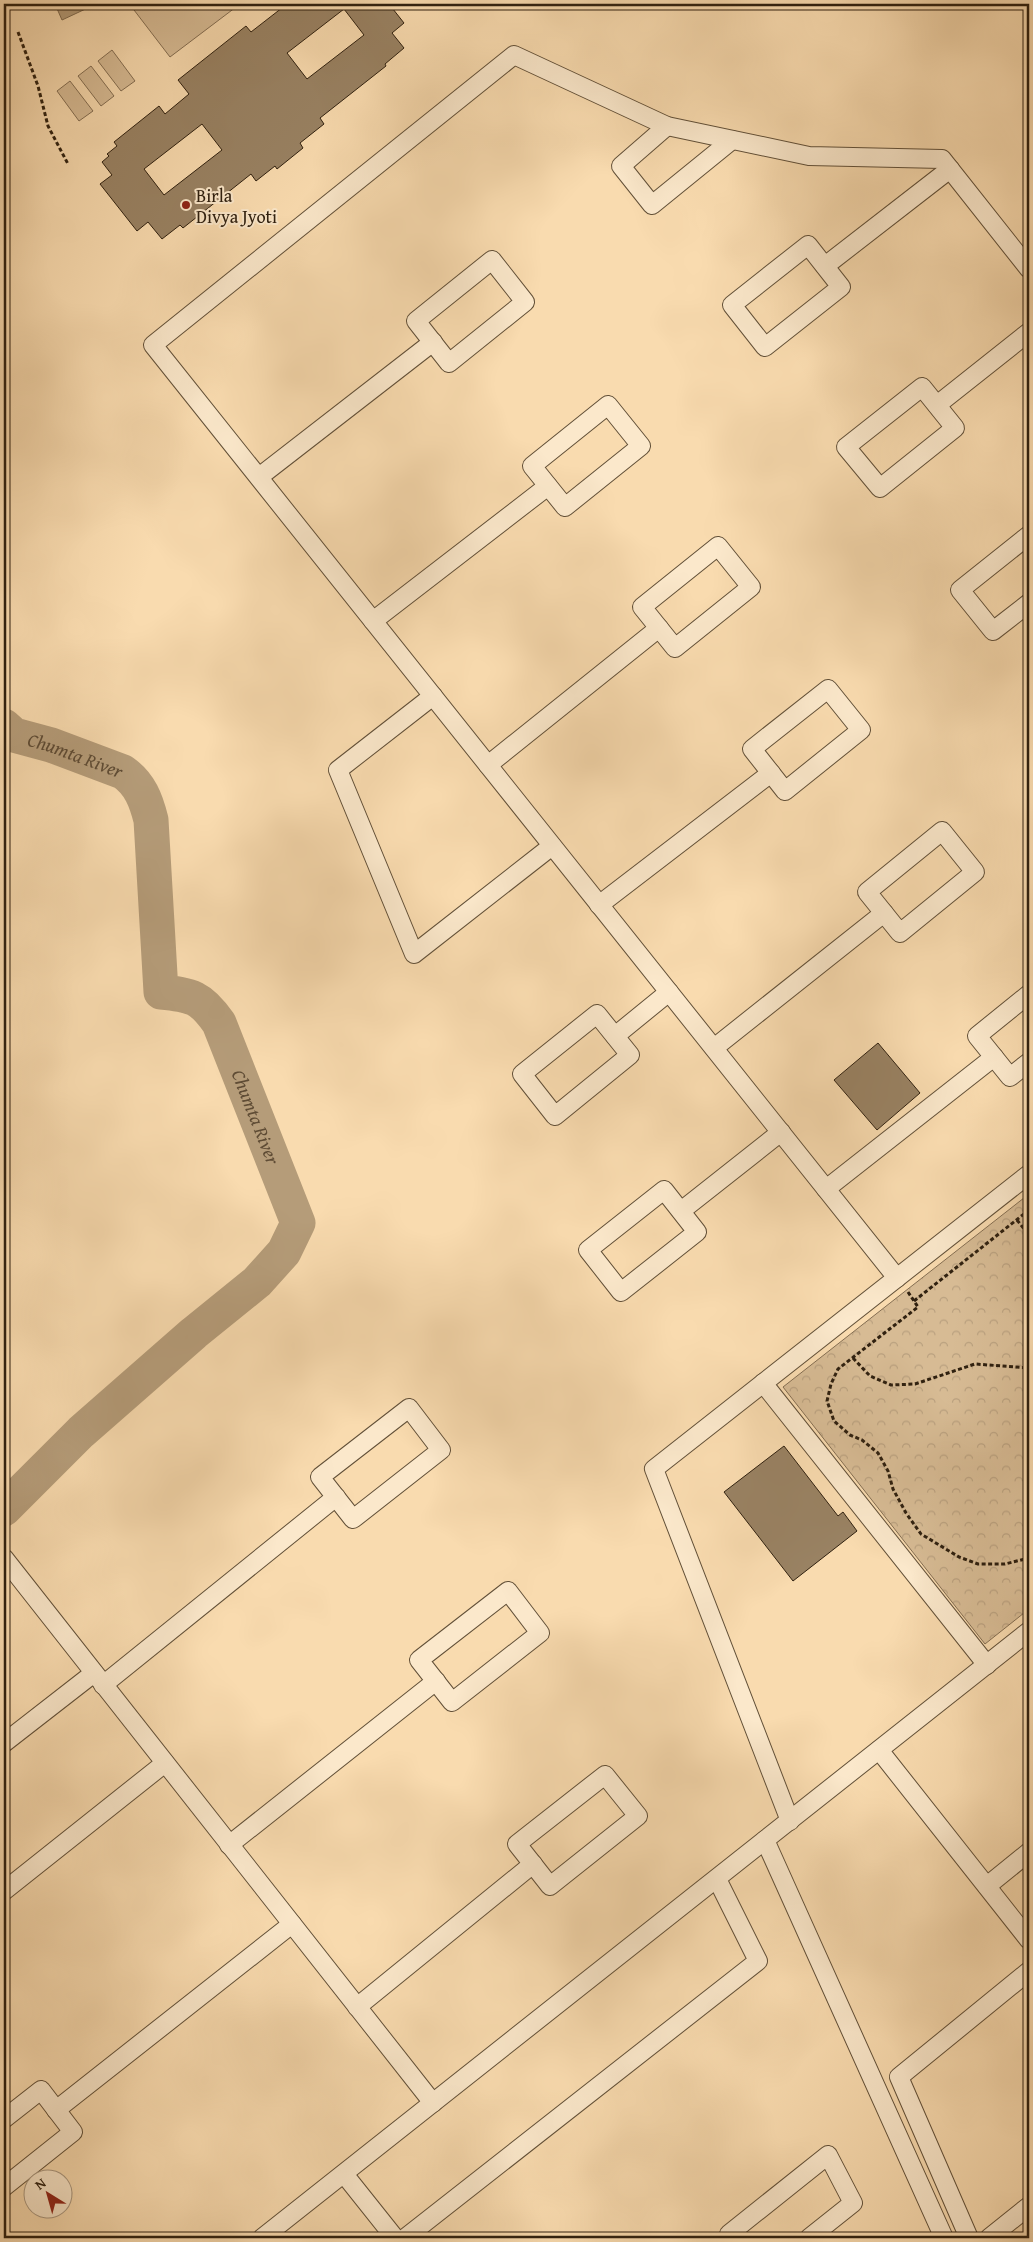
<svg xmlns="http://www.w3.org/2000/svg" width="1033" height="2242" font-family="'Gentium Book Plus',serif">
<style>
.park{fill:url(#park-crowns);stroke:#846e52}
.pitch{fill:#d7bb94;stroke:#846e52}
.water{fill:#b59c79;stroke:#806b4f}
.lines{fill:none;stroke-linecap:round;stroke-linejoin:round}
.river{stroke:#b59c79;stroke-width:35}
.building{fill:#998263;stroke:#302110;fill-rule:evenodd}
.minor-casing{stroke:#625038;stroke-width:20}
.path{stroke:#302110;stroke-width:3;stroke-dasharray:4 2.5;stroke-linecap:butt}
.minor{stroke:#fbe8cb;stroke-width:18}
.poi-dot{fill:#8f2418;stroke:#fbe8cb;stroke-width:2}
.labels{text-anchor:middle;dominant-baseline:central;stroke-width:4;stroke-linejoin:round;paint-order:stroke}
.poi-label{font-size:18px;fill:#302110;stroke:#fbe8cb;text-anchor:start}
.water-label{font-size:19px;font-style:italic;fill:#5f4c35;stroke:#fbe8cb}
</style>
<defs>
<pattern id="park-crowns" width="20" height="18" patternUnits="userSpaceOnUse" patternTransform="scale(1.25)"><rect width="20" height="18" fill="#d7bb94"/><path d="M2 6a3 3 0 1 1 6 0M12 15a3 3 0 1 1 6 0" fill="none" stroke="#b9a07f"/></pattern>
</defs>
<rect width="100%" height="100%" fill="#f9dbaf"/>
<filter id="stains"><feTurbulence type="fractalNoise" baseFrequency=".004" numOctaves="4"/><feColorMatrix values="0 0 0 0 .2 0 0 0 0 .09 0 0 0 0 .02 0 0 0 .5 -.17"/></filter>
<radialGradient id="worn" r=".72"><stop offset=".6" stop-color="#630" stop-opacity="0"/><stop offset="1" stop-color="#630" stop-opacity=".3"/></radialGradient>
<path class="park" d="M1029 1194V1609L985 1644 783 1387Z"/>
<g class="pitch">
<path d="M143 4H240L170 57 134 10Z"/>
<path d="M112 50 135 81 121 91 98 61Z"/>
<path d="M91 66 114 96 101 106 78 76Z"/>
<path d="M70 81 93 111 79 121 57 91Z"/>
</g>
<path class="water" d="M55 4H93L94 5 62 20Z"/>
<g class="lines">
<path class="river" id="s1" d="M4 726 14 735 51 745 123 772C140 784 146 800 151 820L161 992C192 995 201 997 219 1023L298 1223 284 1252 257 1282 194 1333 81 1432 4 1509"/>
</g>
<g class="building">
<path d="M287 4H389L404 23 392 33 404 48 385 64 386 66 320 118 324 124 300 143 303 148 277 169 275 166 256 181 251 174 183 228 180 225 162 239 148 222 137 231 100 184 112 175 102 162 109 156 107 154 117 146 114 142 159 106 165 114 189 94 178 80 246 26 251 32ZM344 9 364 35 307 79 287 53ZM202 124 222 150 164 195 144 169Z"/>
<path d="M878 1043 920 1093 877 1130 834 1080Z"/>
<path d="M784 1446 838 1516 843 1512 857 1531 793 1581 724 1492Z"/>
</g>
<g class="lines">
<defs>
<g id="minor">
<path d="M667 126 621 166 652 205 732 140"/>
<path d="M808 245 841 287 765 347 732 305Z"/>
<path d="M492 260 525 302 449 363 416 321Z"/>
<path d="M825 266 950 169"/>
<path d="M922 387 955 428 880 488 846 447Z"/>
<path d="M608 405 641 446 565 507 532 466Z"/>
<path d="M937 405 1029 332"/>
<path d="M259 477 433 342"/>
<path d="M1029 535 960 590 993 631 1029 603"/>
<path d="M718 546 751 587 675 648 642 607Z"/>
<path d="M373 621 548 486"/>
<path d="M828 689 861 730 785 791 752 749Z"/>
<path d="M433 696 338 770 414 954 552 846"/>
<path d="M488 765 659 628"/>
<path d="M942 831 975 872 900 933 867 892Z"/>
<path d="M599 905 771 773"/>
<path d="M1029 994 977 1036 1010 1077 1029 1062"/>
<path d="M597 1014 630 1055 555 1116 522 1074Z"/>
<path d="M615 1036 669 992"/>
<path d="M714 1048 884 913"/>
<path d="M826 1189 994 1057"/>
<path d="M664 1190 697 1232 621 1292 588 1250Z"/>
<path d="M681 1211 781 1132"/>
<path d="M897 1278 153 345 514 55 667 126 809 156 942 159 1029 269"/>
<path d="M763 1383 987 1665"/>
<path d="M409 1408 441 1450 353 1519 320 1477Z"/>
<path d="M4 1558 433 2103"/>
<path d="M508 1591 540 1633 452 1702 419 1660Z"/>
<path d="M103 1685 336 1497"/>
<path d="M4 1743 94 1673"/>
<path d="M879 1750 1029 1940"/>
<path d="M605 1775 638 1816 550 1886 517 1844Z"/>
<path d="M790 1821 654 1469 1029 1174"/>
<path d="M765 1840 944 2238"/>
<path d="M229 1845 436 1681"/>
<path d="M987 1886 1029 1852"/>
<path d="M4 1891 165 1763"/>
<path d="M357 2007 533 1864"/>
<path d="M56 2110 292 1924"/>
<path d="M4 2119 41 2090 73 2132 4 2187"/>
<path d="M344 2174 395 2238"/>
<path d="M262 2238 1029 1631"/>
<path d="M405 2238 758 1961 717 1879"/>
<path d="M732 2238 729 2234 828 2155 853 2203 809 2238"/>
<path d="M969 2238 899 2077 1029 1971"/>
<path d="M989 2238 1029 2206"/>
</g>
</defs>
<use href="#minor" class="minor-casing"/>
<g class="path">
<path d="M18 32 38 86 48 126 68 164"/>
<path d="M1017 1220 1029 1235"/>
<path d="M908 1292 918 1307 838 1369 831 1384 827 1401 834 1421 850 1435 862 1440 878 1453 888 1471 893 1489 906 1513 921 1534 959 1557 978 1564H1005L1029 1558"/>
<path d="M914 1301 1029 1210"/>
<path d="M853 1358 870 1376 891 1385 915 1384 975 1364 1029 1368"/>
</g>
<use href="#minor" class="minor"/>
</g>
<circle class="poi-dot" cx="186" cy="205" r="5"/>
<g class="labels">
<g class="poi-label">
<text x="196" y="195">Birla<tspan x="196" dy="21">Divya Jyoti</tspan></text>
</g>
<g class="water-label">
<text stroke="none"><textPath href="#s1" startOffset="78">Chumta River</textPath></text>
<text stroke="none"><textPath href="#s1" startOffset="528">Chumta River</textPath></text>
</g>
</g>
<rect width="1033" height="2242" fill="none" stroke="#f9dbaf" stroke-width="20"/>
<rect x="5" y="5" width="1023" height="2232" fill="none" stroke="#302110" stroke-width="2.5"/>
<rect x="10" y="10" width="1013" height="2222" fill="none" stroke="#302110"/>
<g transform="translate(48 2194) rotate(323)"><circle r="24" fill="#fbe8cb" stroke="#aa9880"/>
<path d="M0-4L9 19L0 12L-9 19Z" fill="#8f2418"/>
<text y="-8" font-size="14" font-weight="bold" text-anchor="middle" fill="#302110">N</text>
</g>
<rect width="100%" height="100%" filter="url(#stains)"/>
<rect width="100%" height="100%" fill="url(#worn)"/>
</svg>
